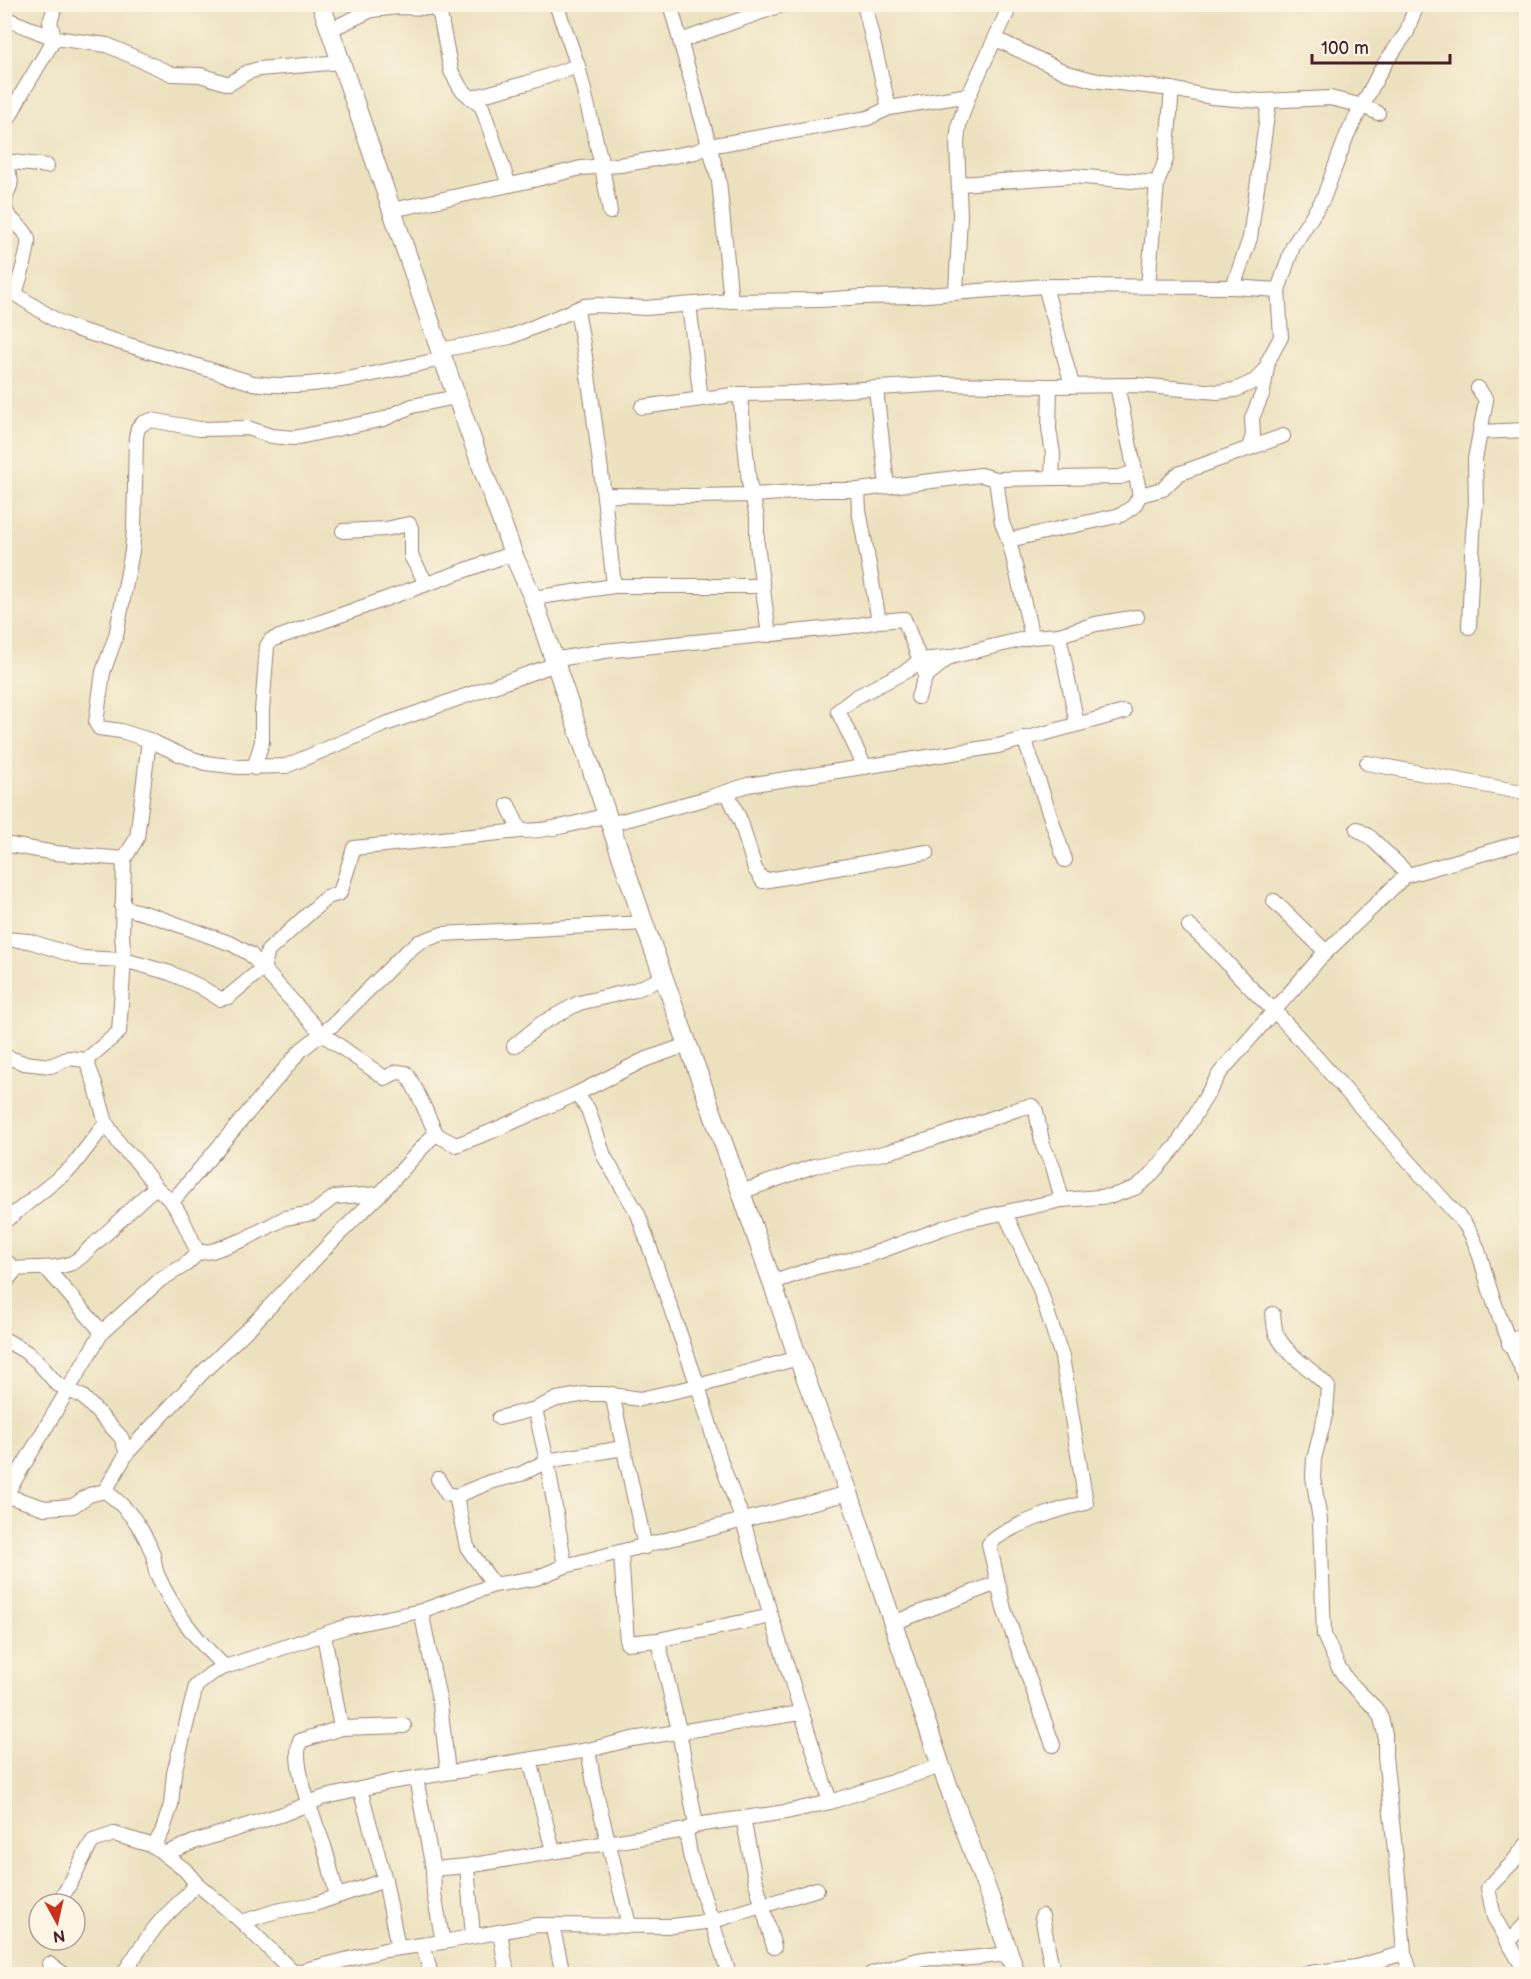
<svg xmlns="http://www.w3.org/2000/svg" width="1531" height="1979" font-family="'Balsamiq Sans',sans-serif">
<style>
.lines{fill:none;stroke-linecap:round;stroke-linejoin:round}
.minor-casing{stroke:#9b8074;stroke-width:16}
.major-casing{stroke:#9b8074;stroke-width:20}
.minor{stroke:#fff;stroke-width:14}
.major{stroke:#fff;stroke-width:18}
</style>
<rect width="100%" height="100%" fill="#fcf5e5"/>
<filter id="ink" filterUnits="userSpaceOnUse"><feTurbulence type="fractalNoise" baseFrequency=".0167" numOctaves="2"/><feDisplacementMap in="SourceGraphic" scale="12" xChannelSelector="R" yChannelSelector="G"/><feConvolveMatrix kernelMatrix="1 2 1 2 8 2 1 2 1" color-interpolation-filters="sRGB"/></filter>
<filter id="wash" filterUnits="userSpaceOnUse"><feTurbulence type="fractalNoise" baseFrequency=".008" numOctaves="4" result="noise"/><feDisplacementMap in="SourceGraphic" scale="24" xChannelSelector="R" yChannelSelector="G"/><feGaussianBlur stdDeviation="1.35" result="paint"/><feColorMatrix in="noise" values="0 0 0 0 0 0 0 0 0 0 0 0 0 0 0 0 0 1.4 0 .05"/><feComposite in="paint" operator="in"/></filter>
<g filter="url(#wash)">
<rect width="100%" height="100%" fill="#ece1be"/>
</g>
<g filter="url(#ink)">
<g class="lines">
<defs>
<g id="minor">
<path d="M556 4 578 66 602 166 610 212"/>
<path d="M670 4 719 181 731 301"/>
<path d="M864 4 889 108"/>
<path d="M4 18 54 38 107 45 172 74 200 75 229 84 248 72 259 69 341 62"/>
<path d="M329 30 372 10 397 7 433 8 440 14 451 71 461 89 482 107 509 185"/>
<path d="M996 39 1067 73 1093 80 1172 89 1211 97 1261 101 1330 98 1363 106 1378 113"/>
<path d="M680 41 784 4"/>
<path d="M471 98 527 83 578 66"/>
<path d="M4 127 22 93 52 43 54 38 50 22 56 4"/>
<path d="M4 161 47 166"/>
<path d="M4 166C19 188 4 186 5 205 5 221 25 225 28 239 30 248 18 284 15 294"/>
<path d="M960 184 1072 176 1157 183"/>
<path d="M392 210 533 180 581 168 620 165 661 158 695 152 709 146 868 118 889 108 969 95"/>
<path d="M1045 286 1072 385"/>
<path d="M1148 286 1157 183 1166 159 1172 89"/>
<path d="M1233 287 1250 238 1269 101"/>
<path d="M4 292 15 294 57 321 76 329 253 383C315 392 382 371 443 359"/>
<path d="M956 292 960 216 957 143 959 124 969 95 1011 4"/>
<path d="M689 305 701 399"/>
<path d="M577 310C594 402 604 494 614 586"/>
<path d="M440 350 510 337 584 306 598 305 645 308 731 301 821 300 862 297 914 296 1045 286 1233 287 1278 290"/>
<path d="M1117 385 1140 495"/>
<path d="M1050 386 1049 429 1053 454 1052 478"/>
<path d="M876 389 887 486"/>
<path d="M740 394 749 482 757 517V544L769 635"/>
<path d="M456 397 412 406 384 419 294 438 271 436 248 428 199 429 152 420 143 423 138 428 136 437 134 530 132 551 116 636 103 672 96 723 99 728 121 731 149 740 179 754 205 763 239 767 286 766 383 725 556 664"/>
<path d="M642 407 740 394 795 393 945 384 1050 386 1137 385 1217 392 1235 390 1255 381 1265 369"/>
<path d="M1480 432 1526 430"/>
<path d="M1249 448 1253 435 1252 418 1263 392 1268 361 1281 337 1278 290 1293 246 1323 199 1347 135 1383 66 1407 32 1411 19 1418 4"/>
<path d="M996 479 1002 523 1009 540 1032 637"/>
<path d="M858 490 859 510 879 621"/>
<path d="M604 495 695 496 754 495 820 490H858L981 475 996 479 1120 477 1135 472"/>
<path d="M343 531 386 529 409 524 411 528V556L426 583"/>
<path d="M1009 540 1121 515 1134 506 1140 495 1163 489 1178 474 1283 436"/>
<path d="M533 598 614 586H763"/>
<path d="M1469 627 1473 533 1476 503 1475 459 1486 400 1478 388"/>
<path d="M1059 635 1077 724"/>
<path d="M553 660 604 651 853 626 879 621 904 619 926 676"/>
<path d="M918 697 926 676 950 657"/>
<path d="M1024 738 1065 860"/>
<path d="M1367 763 1526 793"/>
<path d="M865 767 838 711 856 697 908 670 920 660 950 657 1032 637 1059 635 1096 624 1137 617"/>
<path d="M254 768 262 742V711L267 646 271 640 513 553"/>
<path d="M727 792 741 822 755 869 763 881 927 852"/>
<path d="M508 805 520 831"/>
<path d="M610 824 708 798 748 785 998 746 1124 712"/>
<path d="M1357 829 1371 838 1408 874"/>
<path d="M4 844 55 853 124 859"/>
<path d="M1274 901 1326 952"/>
<path d="M122 907 154 916 232 944 250 954 321 1033 385 1078 397 1072 406 1073C419 1092 426 1114 437 1135"/>
<path d="M1189 926C1221 952 1244 985 1275 1011L1464 1223C1480 1245 1483 1271 1492 1296 1502 1325 1513 1351 1526 1378"/>
<path d="M4 939 29 941 82 958 124 960 170 973 199 986 220 999 228 997 263 968 268 951 327 897 340 893 354 848 520 831C550 831 578 823 607 815"/>
<path d="M514 1046 542 1023 579 1003 635 990 663 978"/>
<path d="M4 1056 24 1063 51 1066 69 1058 86 1060 95 1084 106 1123 121 1146 137 1162 156 1187 172 1202 182 1218 198 1253"/>
<path d="M86 1060 119 1032 124 960 122 935 124 859 137 838 149 740"/>
<path d="M576 1094 588 1109 604 1156 638 1214 698 1386 721 1462 743 1521 771 1616 830 1802"/>
<path d="M741 1192 814 1166 884 1153 935 1138 1021 1108 1032 1106 1036 1111 1043 1146 1053 1166 1062 1200"/>
<path d="M172 1202 301 1050 334 1024 403 955 419 942 442 934 644 923"/>
<path d="M1005 1213 1039 1287 1062 1357 1086 1503C1059 1509 1008 1525 989 1544L1004 1609 1053 1745"/>
<path d="M4 1222 71 1168 106 1123"/>
<path d="M4 1260 16 1269"/>
<path d="M46 1268 102 1332"/>
<path d="M771 1283 817 1267 867 1256 943 1228 965 1221 1062 1200 1112 1196 1135 1188 1149 1177 1177 1145 1220 1073 1320 958 1405 876 1526 841"/>
<path d="M4 1289 8 1279 16 1269C35 1267 54 1270 72 1263 79 1260 85 1253 90 1248 113 1229 132 1206 156 1187"/>
<path d="M1273 1314C1274 1320 1274 1327 1276 1333 1286 1356 1313 1369 1328 1387L1326 1412 1314 1459 1313 1477 1320 1520 1324 1635 1338 1666 1347 1680 1376 1709 1381 1718 1385 1734V1756L1398 1878 1404 1953 1411 1974"/>
<path d="M4 1339 26 1352 37 1361 57 1384 83 1397 121 1437 127 1453"/>
<path d="M1509 1344 1526 1332"/>
<path d="M612 1394 645 1547"/>
<path d="M535 1409 547 1461 565 1566"/>
<path d="M499 1418 535 1409 557 1399 586 1394H604L640 1399 698 1386 798 1358"/>
<path d="M438 1479 447 1494 456 1496 490 1482 521 1474 547 1461 623 1448"/>
<path d="M105 1491 127 1453 203 1372 252 1325 338 1235 380 1194 431 1138 437 1135 456 1145 490 1132 576 1094 644 1060 689 1044"/>
<path d="M4 1495 45 1508 73 1506 89 1495 105 1491C127 1507 142 1526 152 1552 155 1559 154 1567 157 1574 173 1610 196 1640 225 1667"/>
<path d="M6 1495 102 1332 160 1280 185 1265 198 1253 212 1251 243 1240 285 1218 313 1213 334 1197 380 1194"/>
<path d="M456 1496 467 1547 494 1585"/>
<path d="M621 1553 627 1643 658 1640 771 1616"/>
<path d="M421 1611 440 1704 448 1772"/>
<path d="M893 1623 997 1583"/>
<path d="M324 1635 341 1728"/>
<path d="M658 1640 679 1731 696 1825"/>
<path d="M588 1750 595 1789 629 1925"/>
<path d="M530 1760 553 1851"/>
<path d="M416 1778 433 1869 434 1894 443 1942"/>
<path d="M360 1789 385 1880 398 1948"/>
<path d="M743 1818 755 1879 774 1947"/>
<path d="M686 1830 690 1855 729 1974"/>
<path d="M1526 1845 1512 1863 1488 1888 1494 1917 1521 1964 1526 1968"/>
<path d="M154 1846 162 1832 171 1805 174 1773 196 1686 212 1673 225 1667 348 1626 421 1611 494 1585 536 1578 565 1566 849 1493"/>
<path d="M164 1854 194 1842 283 1814 322 1798 390 1782 588 1750 632 1739 801 1713"/>
<path d="M467 1866 473 1936"/>
<path d="M433 1869 467 1866 686 1830 696 1825 786 1812 830 1802 941 1766"/>
<path d="M337 1896C333 1880 329 1862 324 1846 315 1821 291 1765 300 1741L341 1728 404 1726"/>
<path d="M58 1902C73 1884 79 1861 93 1841L114 1834 154 1846 185 1870 196 1883 242 1922 295 1974"/>
<path d="M1042 1916 1053 1974"/>
<path d="M242 1922 276 1911 315 1904 385 1880"/>
<path d="M552 1925 563 1974"/>
<path d="M500 1932 507 1974"/>
<path d="M1508 1942 1526 1924"/>
<path d="M423 1945 431 1974"/>
<path d="M49 1964 64 1974"/>
<path d="M293 1973 385 1950 443 1942 537 1925 672 1926 713 1921 817 1889"/>
<path d="M123 1974C134 1958 145 1940 158 1924 170 1910 185 1899 196 1883"/>
<path d="M871 1974 918 1960 932 1958 961 1959 1009 1954"/>
<path d="M1302 1974 1356 1967 1404 1953"/>
</g>
<path id="major" d="M321 4 443 359 514 556 533 598 644 923 741 1192 798 1358 849 1493 941 1766 992 1903 1016 1974"/>
</defs>
<use href="#minor" class="minor-casing"/>
<use href="#major" class="major-casing"/>
<use href="#minor" class="minor"/>
<use href="#major" class="major"/>
</g>
</g>
<rect width="1531" height="1979" fill="none" stroke="#fcf5e5" stroke-width="24"/>
<g transform="translate(57 1922) rotate(172)"><circle r="28" fill="#fcf5e5" stroke="#b59f9b" stroke-width="1.5"/>
<path d="M0-4.5L10 22L0 15L-10 22Z" fill="#c8321e"/>
<text y="-9" font-size="16" font-weight="bold" text-anchor="middle" fill="#4a1f2b">N</text>
</g>
<path d="M1312 54v9h138v-9" fill="none" stroke="#4a1f2b" stroke-width="3"/>
<text x="1321" y="54" font-size="18" fill="#4a1f2b" stroke="#fcf5e5" stroke-width="4.5" paint-order="stroke">100 m</text>
</svg>
